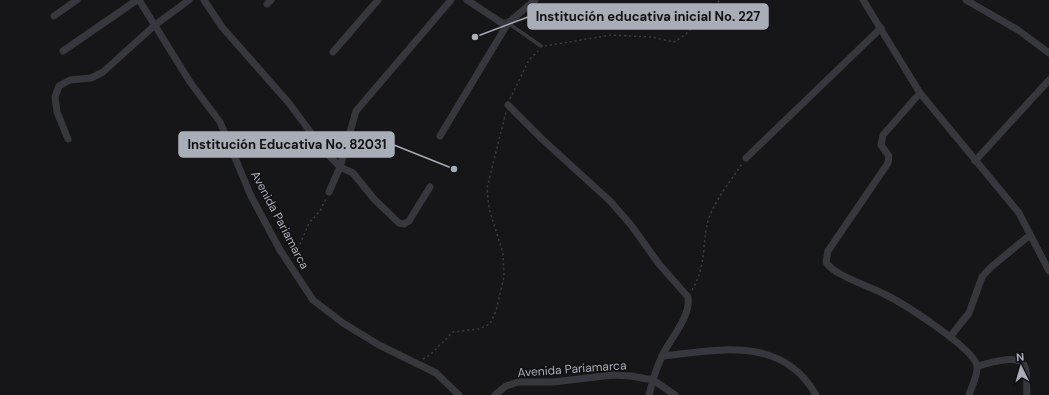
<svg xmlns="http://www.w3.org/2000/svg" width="1049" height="395" font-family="'DM Sans',sans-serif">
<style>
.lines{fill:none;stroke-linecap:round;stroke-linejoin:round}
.path{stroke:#3d3f44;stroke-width:1.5;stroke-dasharray:2 3;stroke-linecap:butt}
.lane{stroke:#37383d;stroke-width:3.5}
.street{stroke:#37383d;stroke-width:7}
.labels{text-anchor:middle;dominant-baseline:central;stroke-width:3;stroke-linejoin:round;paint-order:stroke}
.street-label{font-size:12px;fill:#a8adb8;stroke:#111113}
.leader{fill:none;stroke:#a8adb8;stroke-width:1.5}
.callout-dot{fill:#a8adb8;stroke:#111113;stroke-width:1.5}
.callout{fill:#a8adb8;stroke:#a8adb8;stroke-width:1.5}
.callout-label{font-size:13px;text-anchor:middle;font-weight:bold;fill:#111}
</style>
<rect width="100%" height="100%" fill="#161618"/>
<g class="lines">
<g class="path">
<path d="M545 46 611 35 651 37 674 42 685 35 720 0"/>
<path d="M510 99 529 60 538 51"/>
<path d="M294 258 309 223 320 211 326 199"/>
<path d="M692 290C706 266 702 250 707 225 710 207 731 180 742 164"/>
<path d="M423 359 430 355 453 332 479 329 490 324 496 311 504 277 503 253 489 209 487 188 506 112"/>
</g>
<path class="lane" d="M508 23 541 46"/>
<g class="street">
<path d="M139 0 190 82 220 122 251 196 280 250 313 300 343 323 379 345 436 373 459 395"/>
<path d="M204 0 222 27 288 102 324 150 340 167 353 173 374 199 399 223 404 224 409 221 430 187"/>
<path d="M467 0 502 23H508"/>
<path d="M863 0 920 93 1019 213 1049 271"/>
<path d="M966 0 1018 30 1049 53"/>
<path d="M267 4 271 0"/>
<path d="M54 16 77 0"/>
<path d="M63 51 137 0"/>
<path d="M333 52 378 0"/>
<path d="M920 93 883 135 881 145 889 156 888 163 828 251 826 262C833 275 869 286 884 294 901 302 974 348 977 366 978 375 972 386 969 395"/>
<path d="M508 105 542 139 610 201 631 225 659 264 688 297C691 317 670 339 662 356 656 369 652 382 649 395"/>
<path d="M440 136 508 23 535 0"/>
<path d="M68 139 57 112 55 97 59 86 70 80 91 78 103 72 155 25 189 0"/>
<path d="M746 158 881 28"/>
<path d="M975 161 1049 80"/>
<path d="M329 192 340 167 356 111 451 0"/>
<path d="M950 337 969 313 982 277 990 268 1030 235"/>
<path d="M662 356C719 350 782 335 816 395"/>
<path d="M977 366C988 364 1021 352 1025 367 1028 375 1026 386 1027 395"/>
<path d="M495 395 506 386 518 382H553L613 375 631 376 653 380 675 395"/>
</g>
</g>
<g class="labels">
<g class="street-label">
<text transform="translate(280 220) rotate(62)">Avenida Pariamarca</text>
<text transform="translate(572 369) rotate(-4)">Avenida Pariamarca</text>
</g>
</g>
<path class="leader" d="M475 37L528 17M454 169L394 145"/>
<g class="callout-dot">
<circle cx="475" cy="37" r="4"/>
<circle cx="454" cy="169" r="4"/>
</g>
<g class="callout">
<rect x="528" y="4" width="240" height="25" rx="4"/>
<rect x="179" y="132" width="215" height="25" rx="4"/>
</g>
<g class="callout-label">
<text x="648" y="21">Institución educativa inicial No. 227</text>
<text x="287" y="149">Institución Educativa No. 82031</text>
</g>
<g transform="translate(1021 367) rotate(355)" stroke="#111113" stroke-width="3" paint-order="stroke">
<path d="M0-3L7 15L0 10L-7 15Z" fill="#a8adb8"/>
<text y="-6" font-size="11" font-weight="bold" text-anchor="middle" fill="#a8adb8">N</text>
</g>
</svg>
